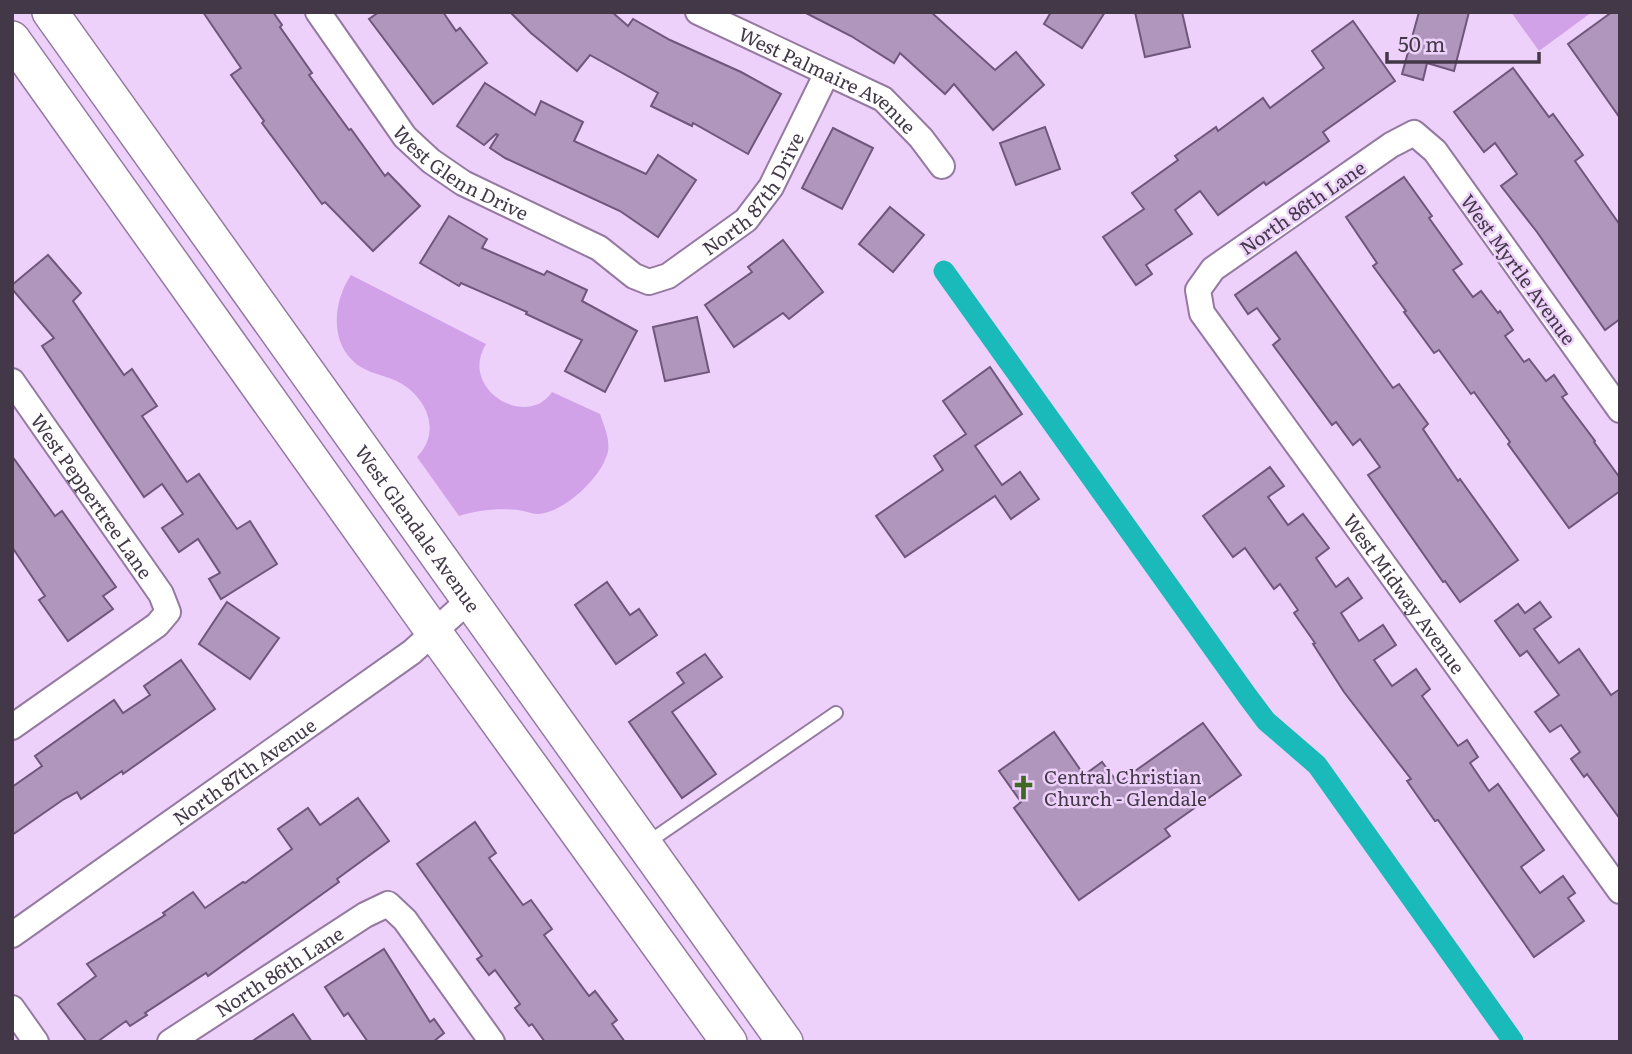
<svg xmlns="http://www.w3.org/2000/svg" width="1632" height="1054" font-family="Literata,serif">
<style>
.green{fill:#d1a2e7}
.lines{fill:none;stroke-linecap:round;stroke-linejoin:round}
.canal{stroke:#1ababa;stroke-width:21}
.building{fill:#b096bd;stroke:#6f567a;stroke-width:2}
.lane-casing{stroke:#947aa0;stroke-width:16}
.street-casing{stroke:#947aa0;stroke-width:28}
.secondary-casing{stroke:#947aa0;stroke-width:38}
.lane{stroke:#fff;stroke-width:12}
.street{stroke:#fff;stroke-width:24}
.secondary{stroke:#fff;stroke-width:35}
.labels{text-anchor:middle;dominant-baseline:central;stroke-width:5;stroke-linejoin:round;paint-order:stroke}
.street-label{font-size:19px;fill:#433848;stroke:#edd1fb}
.poi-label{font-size:19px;fill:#433848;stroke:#edd1fb;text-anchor:start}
</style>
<rect width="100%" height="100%" fill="#edd1fb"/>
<g class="green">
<path d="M1511 12H1592L1539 51Z"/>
<path d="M351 275 486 344C458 389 527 430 552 392L600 414C604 426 610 438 608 451 603 476 565 512 539 514 533 514 529 512 523 511 504 507 477 510 459 516L417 457C441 433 428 400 402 384 389 376 374 375 361 367 329 347 332 303 351 275Z"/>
</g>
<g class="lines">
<path class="canal" d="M944 271 1248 697 1266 721 1317 765 1513 1041"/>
</g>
<g class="building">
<path d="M203 12H273L282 25 280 27 312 73 309 75 349 130 351 129 385 176 388 173 420 206 373 251 325 202 322 204 262 123 264 121 231 75 241 68Z"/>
<path d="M379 12H443L456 31 460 28 487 63 433 104 369 19Z"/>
<path d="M510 12H612L628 26 633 19 670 40 741 72 781 94 748 154 693 123 692 126 651 106 658 93 590 55 577 71 531 33Z"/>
<path d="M804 12H931L995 70 1016 52 1044 85 993 130 954 84 945 94 900 53 894 63 851 36Z"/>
<path d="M1051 12H1105L1082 48 1044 24Z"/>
<path d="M1135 12H1182L1190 47 1145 57Z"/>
<path d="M1419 12H1469L1454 71 1427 63 1423 80 1402 74Z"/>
<path d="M1612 12H1620V118L1568 44Z"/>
<path d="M1353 21 1395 81 1323 132 1329 141 1266 185 1264 182 1218 215 1200 191 1175 210 1192 234 1146 265 1152 274 1136 285 1103 237 1144 209 1132 193 1178 160 1175 156 1216 127 1218 131 1263 98 1270 108 1324 68 1312 51Z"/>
<path d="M1513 68 1549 117 1553 114 1583 155 1575 161 1620 225V319L1605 330 1537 232 1501 186 1517 174 1495 143 1484 152 1454 112Z"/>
<path d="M485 83 535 115 541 101 583 122 574 141 646 174 658 155 696 180 658 237 620 211 505 158 490 148 498 135 496 134 484 145 457 126Z"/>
<path d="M1045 127 1060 169 1016 185 1000 143Z"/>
<path d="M833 128 873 148 842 209 802 188Z"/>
<path d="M1404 177 1432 216 1429 218 1462 264 1453 270 1473 297 1481 291 1498 313 1500 311 1513 330 1505 336 1524 362 1529 359 1546 381 1554 375 1567 394 1562 397 1595 441 1594 442 1620 478V491L1569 528 1508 444 1510 442 1474 392 1471 394 1439 350 1434 353 1404 312 1406 311 1373 266 1377 263 1346 217Z"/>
<path d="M890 207 924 235 893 272 859 244Z"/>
<path d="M449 216 487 239 482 248 544 275 547 271 587 290 582 301 637 331 605 392 565 371 582 340 526 314 527 312 461 283 459 286 420 263Z"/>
<path d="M783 240 823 292 789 319 783 313 734 347 705 305 752 272 748 267Z"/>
<path d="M1296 252 1393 388 1399 384 1428 424 1423 429 1458 481 1460 479 1518 560 1460 602 1445 581 1443 582 1368 475 1380 467 1360 439 1353 445 1336 422 1332 425 1273 345 1280 339 1257 308 1248 314 1235 295Z"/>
<path d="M48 255 81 293 73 301 124 375 132 369 157 406 142 416 187 482 199 474 237 529 250 521 277 564 221 599 209 579 220 573 198 539 179 552 162 528 183 514 162 484 144 497 42 346 54 338 12 289V285Z"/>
<path d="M697 317 709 372 665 381 653 327Z"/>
<path d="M990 367 1022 414 975 446 1002 485 1020 472 1039 499 1011 519 995 496 905 557 876 516 943 470 934 456 966 434 943 401Z"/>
<path d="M12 456 55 516 62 511 116 587 103 596 113 609 68 641 39 600 45 596 12 547Z"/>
<path d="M1270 467 1284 486 1268 497 1288 525 1303 514 1329 548 1316 558 1336 587 1348 578 1362 598 1341 613 1359 641 1383 625 1396 645 1374 660 1392 686 1416 669 1430 689 1422 696 1458 746 1467 740 1478 757 1470 763 1489 791 1498 784 1544 850 1521 867 1540 893 1563 876 1575 893 1568 898 1584 921 1534 957 1438 820 1435 821 1407 781 1411 779 1344 692 1313 644 1315 643 1294 613 1298 610 1280 584 1274 589 1245 548 1233 557 1203 516Z"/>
<path d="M607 582 630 615 639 609 657 635 616 664 575 605Z"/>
<path d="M227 602 279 638 250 679 199 644Z"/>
<path d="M1540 602 1551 617 1534 629 1559 663 1579 649 1611 695 1620 689V819L1587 774 1584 777 1571 759 1580 752 1561 725 1550 732 1535 712 1559 695 1527 651 1520 656 1495 621 1518 604 1525 613Z"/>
<path d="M705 654 722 677 672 712 716 774 682 798 629 722 684 683 677 673Z"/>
<path d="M181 660 215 709 123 774 122 771 81 799 77 792 64 799 12 835V787L42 766 35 756 114 700 123 713 150 695 144 686Z"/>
<path d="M1203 723 1241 775 1165 829 1170 836 1079 900 1014 808 1021 802 999 771 1054 732 1084 775 1102 762 1118 783Z"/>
<path d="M358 798 389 841 337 879 339 882 208 976 206 973 145 1013 147 1015 130 1026 126 1021 97 1042H87L58 1004 96 976 87 964 165 915 163 913 193 892 205 908 243 882 245 883 292 849 278 829 308 808 320 825Z"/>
<path d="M475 822 496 853 489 858 523 905 531 900 552 929 544 935 589 996 595 991 617 1020 612 1024 625 1042H545L532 1024 529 1026 515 1008 520 1004 495 970 489 975 477 959 482 956 417 864Z"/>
<path d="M384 949 430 1022 434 1019 444 1033 433 1042H368L348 1013 344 1016 325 987Z"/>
<path d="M293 1014 312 1042H251Z"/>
</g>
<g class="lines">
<defs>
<path id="lane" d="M647 843 836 713"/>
<g id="street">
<path id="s1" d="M318 12 405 137 431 161 463 183 599 248 634 276 649 282 668 276 746 220 771 187 827 73"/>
<path id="s2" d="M698 12 883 99 921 138 942 166"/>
<path id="s3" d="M12 381 161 594 168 612 157 625 12 727"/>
<path id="s4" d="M1620 410 1435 151 1414 133 1391 145 1213 269 1198 290 1202 313 1620 891"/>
<path id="s5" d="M12 935 412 652 468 601"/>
<path d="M12 1008 36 1042"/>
<path id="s6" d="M170 1042 365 915 388 904 405 920 492 1042"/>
</g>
<g id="secondary">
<path id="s7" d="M50 12 785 1042"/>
<path d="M12 39 433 631 729 1042"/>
</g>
</defs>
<use href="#lane" class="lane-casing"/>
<use href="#street" class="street-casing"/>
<use href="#secondary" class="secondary-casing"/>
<use href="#lane" class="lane"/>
<use href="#street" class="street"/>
<use href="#secondary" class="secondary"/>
</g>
<defs>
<symbol id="church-bare" viewBox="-9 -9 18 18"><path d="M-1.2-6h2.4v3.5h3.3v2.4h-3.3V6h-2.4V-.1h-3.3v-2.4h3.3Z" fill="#3f6823" stroke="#edd1fb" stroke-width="2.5" paint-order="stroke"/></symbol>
</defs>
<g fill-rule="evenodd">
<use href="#church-bare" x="1006" y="770" width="35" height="35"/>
</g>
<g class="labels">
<g class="street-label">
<text stroke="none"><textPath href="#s2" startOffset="147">West Palmaire Avenue</textPath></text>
<text stroke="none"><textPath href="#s1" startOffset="219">West Glenn Drive</textPath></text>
<text stroke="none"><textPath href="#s1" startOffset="579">North 87th Drive</textPath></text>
<text transform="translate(1302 207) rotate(-35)">North 86th Lane</text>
<text transform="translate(1519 269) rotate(54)">West Myrtle Avenue</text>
<text stroke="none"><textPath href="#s3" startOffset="140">West Peppertree Lane</textPath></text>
<text stroke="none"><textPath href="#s7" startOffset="634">West Glendale Avenue</textPath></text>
<text stroke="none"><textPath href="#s4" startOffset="984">West Midway Avenue</textPath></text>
<text stroke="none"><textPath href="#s5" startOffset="284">North 87th Avenue</textPath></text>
<text stroke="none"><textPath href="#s6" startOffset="130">North 86th Lane</textPath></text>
</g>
<g class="poi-label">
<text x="1044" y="776">Central Christian<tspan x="1044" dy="22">Church - Glendale</tspan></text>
</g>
</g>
<rect width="1632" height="1054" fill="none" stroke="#433848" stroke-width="28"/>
<path d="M1387 52v10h152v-10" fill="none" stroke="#433848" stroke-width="3.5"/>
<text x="1398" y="52" font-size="21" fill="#433848" stroke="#edd1fb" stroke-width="5" paint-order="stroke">50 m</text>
</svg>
